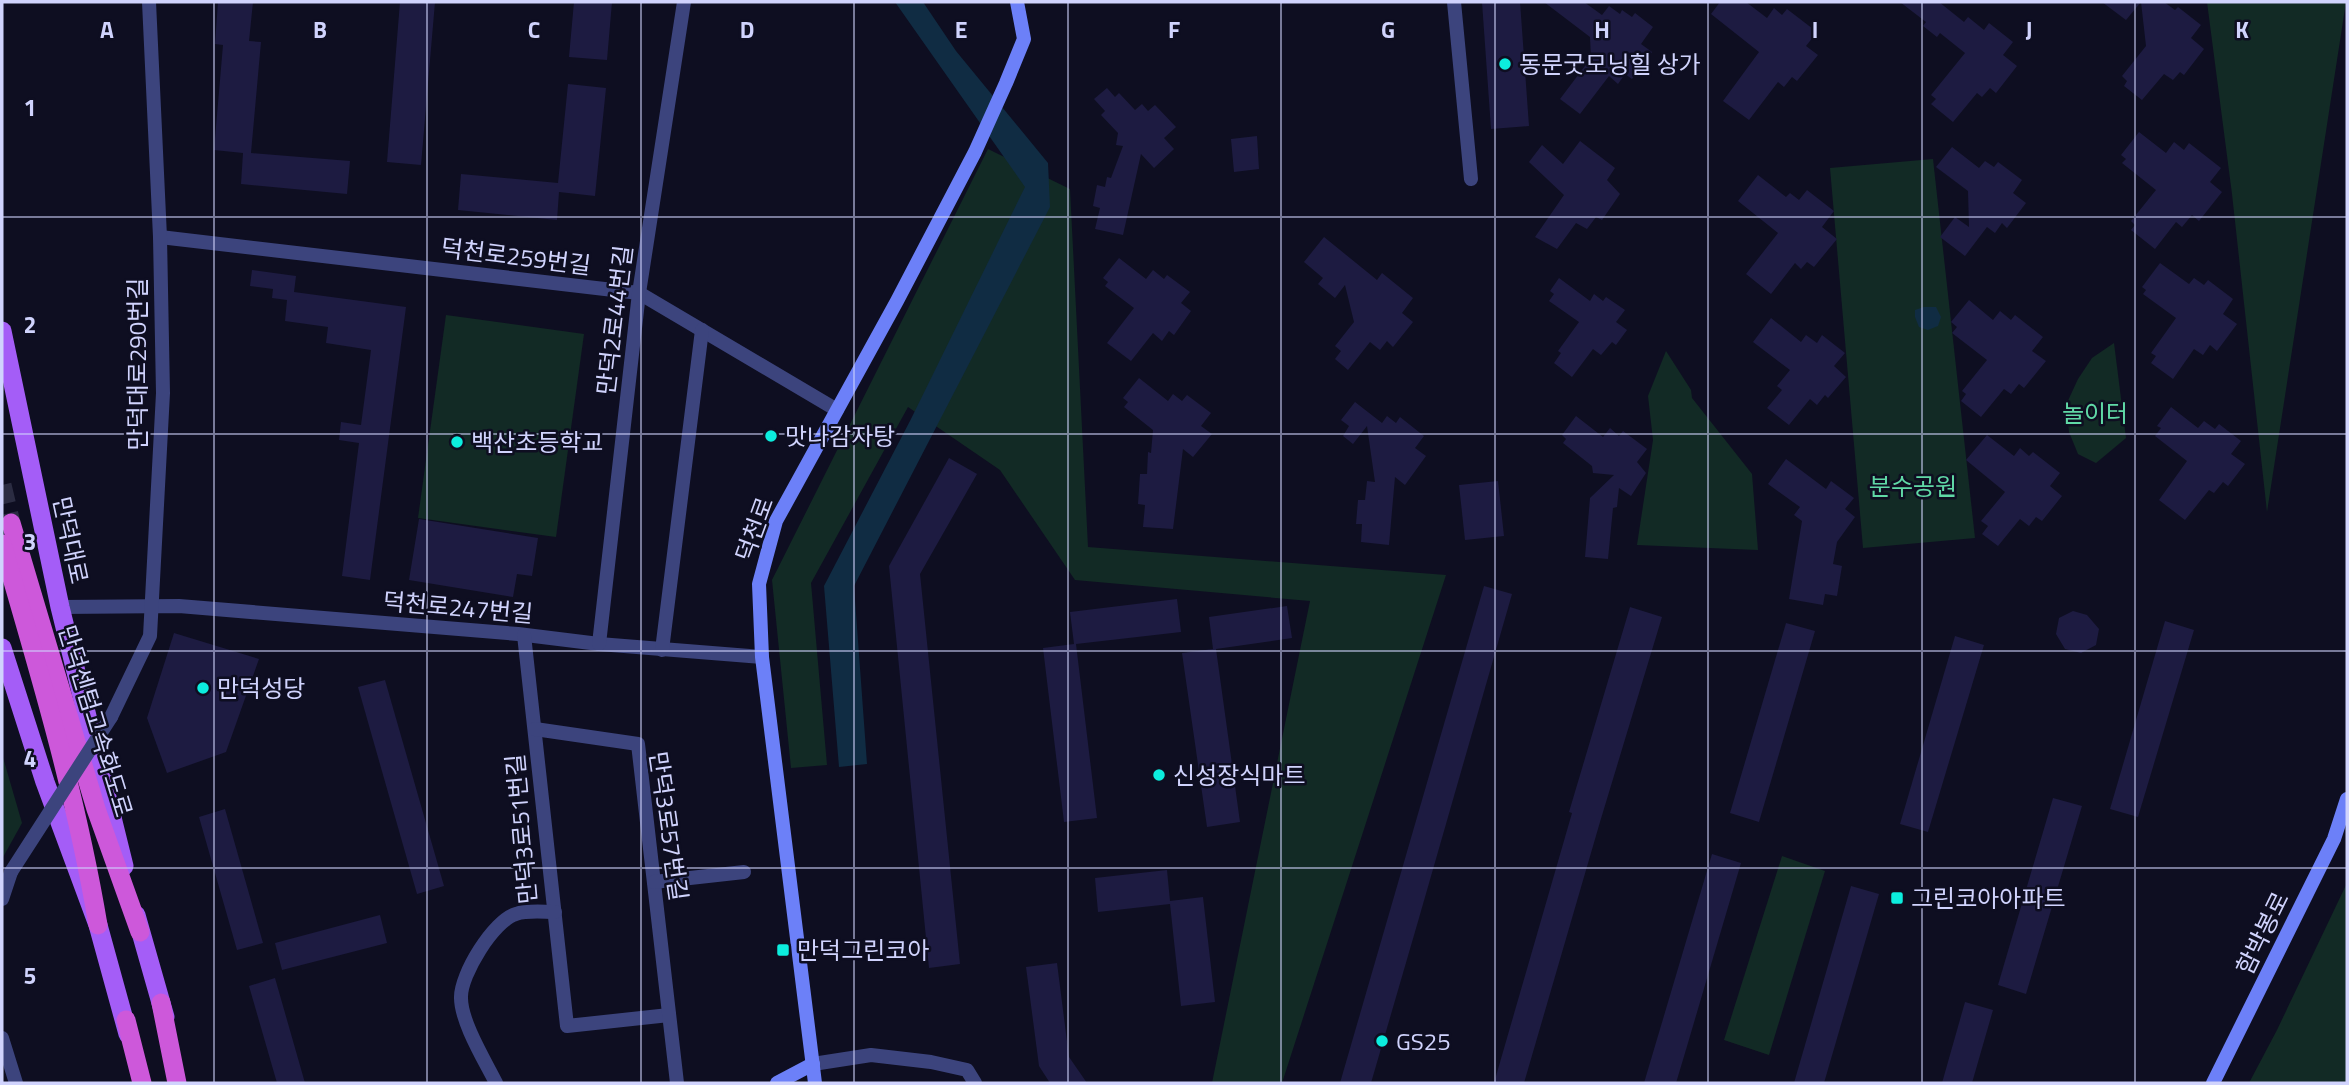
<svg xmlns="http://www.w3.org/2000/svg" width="2349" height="1085" font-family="'Titillium Web','Noto Sans KR',sans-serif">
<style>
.green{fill:#122a25}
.water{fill:#102c43}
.building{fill:#1d1b41}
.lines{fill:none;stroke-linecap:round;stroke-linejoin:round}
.trunk-tunnel{stroke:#2b2c42;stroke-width:19;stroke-dasharray:19 10;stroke-linecap:butt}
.minor{stroke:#3c447d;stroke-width:14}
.secondary{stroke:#6c80f8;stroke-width:14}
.primary{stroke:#a45df7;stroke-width:19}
.trunk{stroke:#cd58da;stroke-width:19}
.minor-bridge{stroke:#3c447d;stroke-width:14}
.grid{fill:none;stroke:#d0d3fd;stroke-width:2;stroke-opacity:0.55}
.poi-dot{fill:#0cedde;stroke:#0e0e21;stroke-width:2.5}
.labels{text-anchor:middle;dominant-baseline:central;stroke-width:5;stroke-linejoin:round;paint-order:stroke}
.poi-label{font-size:24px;fill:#d0d3fd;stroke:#0e0e21;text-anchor:start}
.street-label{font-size:24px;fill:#d0d3fd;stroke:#0e0e21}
.park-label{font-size:24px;fill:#60d9a6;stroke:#0e0e21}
.grid-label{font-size:23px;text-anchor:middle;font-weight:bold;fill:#d0d3fd;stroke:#0e0e21;stroke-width:5;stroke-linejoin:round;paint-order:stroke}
</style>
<rect width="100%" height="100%" fill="#0e0e21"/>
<g class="green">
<path d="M2207 2H2346L2267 512 2232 194Z"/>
<path d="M988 149 1070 189 1088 547 1446 575 1282 1083H1212L1310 601 1075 580 1000 470 908 407 811 583 827 765 791 768 772 580Z"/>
<path d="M1933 159 1975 538 1863 548 1830 168Z"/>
<path d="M446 315 584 334 556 537 418 518Z"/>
<path d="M2114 343 2126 438 2096 463 2078 454 2069 432 2066 405 2078 379 2092 358Z"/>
<path d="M1666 351 1691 390 1692 398 1752 474 1758 550 1637 545 1653 440 1648 396Z"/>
<path d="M2 754 22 823 2 859Z"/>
<path d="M1782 856 1825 871 1769 1055 1724 1040Z"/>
<path d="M2347 883V1083H2249L2277 1030Z"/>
</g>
<g class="water">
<path d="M895 2H923L956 51 1048 163 1050 207 854 586 867 764 839 767 824 586 911 419 1025 187Z"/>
<path d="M1924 307H1936L1941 317 1938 326 1928 330 1919 327 1915 317V310Z"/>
</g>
<g class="building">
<path d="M218 2H253L249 41 261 42 251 153 350 161 347 194 241 184 243 153 214 150 223 45 215 44Z"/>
<path d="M400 2H435L421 165 387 162Z"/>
<path d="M574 2H612L607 60 569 57Z"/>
<path d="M1482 2H1520L1529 126 1491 129Z"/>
<path d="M1544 2H1584L1602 15 1609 6 1620 14 1622 10 1632 17 1635 13 1653 27 1641 44 1652 52 1632 79 1625 74 1618 84 1609 76 1580 114 1560 99 1591 58 1590 37Z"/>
<path d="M1720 2H1746L1767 18 1774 8 1782 15 1787 9 1817 32 1806 46 1818 55 1797 81 1792 77 1784 87 1778 82 1749 120 1723 101 1759 52 1711 14Z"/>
<path d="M1900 2H1939L1964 22 1968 17 1984 30 1989 23 2013 42 2003 55 2017 66 1996 93 1990 88 1982 97 1977 93 1953 122 1931 104 1936 99 1931 95 1965 53 1940 33 1937 37 1923 26 1926 22Z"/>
<path d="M2102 2H2141L2126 20Z"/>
<path d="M2141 2H2164L2175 10 2178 7 2201 25 2191 38 2204 49 2184 75 2180 72 2173 80 2164 74 2142 100 2124 86 2127 81 2122 76 2146 46Z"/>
<path d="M568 84 606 88 595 196 559 192 557 220 458 210 461 174 558 183Z"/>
<path d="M1107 88 1115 97 1119 93 1135 110 1142 104 1148 111 1155 105 1176 127 1164 138 1174 149 1154 168 1141 154 1123 235 1095 229 1100 208 1093 206 1097 185 1105 187 1107 177 1111 178 1123 146 1116 145 1118 133 1101 115 1105 111 1094 99Z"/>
<path d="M2139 132 2166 153 2174 142 2184 150 2189 143 2221 168 2210 182 2222 192 2199 221 2192 215 2182 227 2176 222 2155 249 2131 230 2135 225 2131 221 2156 190 2122 163 2126 159 2121 155Z"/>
<path d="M1257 136 1259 169 1234 172 1231 139Z"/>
<path d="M1580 141 1615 168 1607 180 1620 194 1602 220 1596 217 1587 229 1576 223 1557 249 1535 237 1564 195 1529 162 1542 145 1563 164Z"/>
<path d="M1952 147 1979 168 1985 161 1994 167 1998 162 2022 180 2013 193 2026 203 2007 228 2002 223 1995 233 1987 227 1965 256 1940 237 1955 217 1969 227 1968 191 1936 167Z"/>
<path d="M1758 175 1786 197 1790 193 1799 200 1807 190 1834 211 1822 227 1837 239 1814 267 1807 262 1801 269 1795 263 1771 294 1746 274 1778 233 1738 201Z"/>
<path d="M1324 237 1377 280 1382 273 1413 298 1402 313 1413 322 1393 347 1387 341 1380 350 1370 342 1348 370 1335 359 1341 351 1335 346 1354 322 1345 285 1335 298 1318 284 1323 278 1304 262Z"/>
<path d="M1119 258 1146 279 1153 270 1164 279 1167 275 1190 292 1181 303 1191 311 1174 335 1169 331 1162 341 1153 333 1131 361 1107 343 1134 308 1105 286 1108 282 1103 278Z"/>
<path d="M2160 263 2189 284 2194 278 2204 285 2208 280 2233 299 2223 314 2237 324 2217 351 2210 345 2203 355 2194 349 2173 379 2151 363 2156 356 2151 353 2176 318 2143 294 2146 290 2142 287Z"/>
<path d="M252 270 296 276 294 292 406 307 370 580 342 576 359 443 339 440 341 422 361 425 371 350 326 343 328 327 285 321 287 300 272 298 273 289 250 286Z"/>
<path d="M1559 278 1590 301 1594 294 1603 301 1606 297 1625 310 1616 322 1627 330 1616 345 1612 342 1601 355 1593 349 1572 377 1554 363 1561 353 1558 351 1579 322 1549 301 1554 294 1550 291Z"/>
<path d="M1969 300 1993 320 2000 311 2011 320 2015 315 2043 337 2032 351 2046 361 2024 388 2019 384 2011 394 2004 389 1981 417 1961 401 1966 394 1962 391 1987 360 1952 333 1957 327 1951 322Z"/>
<path d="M1771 318 1801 342 1806 335 1817 343 1822 335 1845 353 1834 366 1846 377 1828 398 1825 395 1817 405 1810 399 1789 425 1767 408 1782 390 1777 386 1790 370 1753 342Z"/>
<path d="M1139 378 1168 401 1173 394 1182 401 1187 395 1211 413 1201 426 1212 434 1193 457 1183 449 1173 529 1143 527 1145 505 1138 504 1140 474H1147L1148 452 1151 453 1153 430 1124 407 1128 402 1123 398Z"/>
<path d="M1355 402 1382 423 1387 416 1396 423 1400 417 1424 436 1415 448 1426 456 1405 485 1395 477 1389 545 1361 542 1362 524H1356L1358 500H1365L1367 481 1375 482 1367 426 1353 444 1343 436 1349 426 1341 420Z"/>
<path d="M2171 407 2198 428 2204 421 2215 429 2219 424 2241 441 2231 454 2245 464 2228 486 2223 482 2214 493 2209 490 2185 520 2159 500 2187 461 2155 436 2161 428 2157 426Z"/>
<path d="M1576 416 1603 437 1610 428 1619 436 1623 431 1647 449 1637 462 1646 473 1631 496 1619 488 1617 507 1613 508 1608 559 1585 557 1590 498 1614 475 1593 473 1592 466 1563 443 1566 439 1562 435Z"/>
<path d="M1987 435 2014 456 2020 448 2029 456 2033 452 2060 473 2050 486 2062 496 2042 521 2036 517 2029 526 2020 519 1998 546 1982 534 1988 526 1981 521 2005 492 1966 460Z"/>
<path d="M949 458 977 474 920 574 960 964 929 968 889 566Z"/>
<path d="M1786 459 1826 489 1831 481 1854 498 1845 509 1855 517 1837 542 1833 564 1842 566 1837 596 1825 594 1823 605 1789 599 1802 521 1794 515 1800 507 1768 484Z"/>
<path d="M1498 481 1504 536 1465 540 1459 485Z"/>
<path d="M419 519 538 538 532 576 517 574 513 597 409 580Z"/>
<path d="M1484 586 1512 594 1419 918 1371 1083H1340Z"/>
<path d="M1177 599 1181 632 1076 644 1097 818 1064 822 1043 648 1074 644 1070 612Z"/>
<path d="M1287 606 1292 638 1216 649 1240 822 1207 827 1182 653 1213 649 1209 617Z"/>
<path d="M1630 607 1662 617 1600 822 1524 1083H1494L1572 813 1569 812Z"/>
<path d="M2073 611 2087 615 2099 629 2096 645 2081 653 2065 649 2056 634 2059 618Z"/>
<path d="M2165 621 2194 630 2138 817 2110 809Z"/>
<path d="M1786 623 1815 631 1759 822 1730 813Z"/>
<path d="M174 633 259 659 226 752 167 773 147 718Z"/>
<path d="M1955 636 1984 645 1928 832 1900 824Z"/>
<path d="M385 680 444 886 417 894 358 687Z"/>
<path d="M2053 798 2082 806 2026 994 1998 985Z"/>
<path d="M225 809 263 943 237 950 199 817Z"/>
<path d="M1712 854 1741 863 1685 1053 1676 1083H1644Z"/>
<path d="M1167 870 1170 901 1203 897 1215 1002 1181 1006 1170 904 1098 912 1095 878Z"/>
<path d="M1851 886 1879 894 1824 1083H1794Z"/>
<path d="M380 915 387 943 282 970 275 943Z"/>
<path d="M1057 963 1069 1057 1087 1083H1050L1039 1066 1026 967Z"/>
<path d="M275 978 305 1083H277L249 986Z"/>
<path d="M1965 1002 1993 1010 1972 1083H1942Z"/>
</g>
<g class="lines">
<path class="trunk-tunnel" d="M2 485 11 523"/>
<g class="minor">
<path d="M1454 2 1471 179"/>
<path d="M160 237 639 293 837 410"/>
<path d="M60 607 179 606 518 634 599 644 762 657"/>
<path d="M524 635 567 1026 669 1015"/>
<path d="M599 644 639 293 684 2"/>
<path d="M662 650 702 330"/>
<path d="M111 717 150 636 163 393 160 237 149 2"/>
<path d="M535 729 638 744 677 1083"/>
<path d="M654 882 744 872"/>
<path d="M2 899 11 872"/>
<path d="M2 1038 16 1083"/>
<path d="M813 1064 871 1055 931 1062 967 1070 975 1083"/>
<path d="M496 1083C485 1061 461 1022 461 998 460 975 494 920 516 914 527 910 543 912 555 912"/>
</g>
<g class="secondary">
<path d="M777 1083 813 1064"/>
<path d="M815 1083 762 657 759 584 776 521 897 301 975 152 1006 83 1024 39 1017 2"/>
<path d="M2213 1083 2334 839 2347 799"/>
</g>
<g class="primary">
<path d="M2 331 60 607 124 866"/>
<path d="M2 648 45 782 98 925 128 1034"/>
<path d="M136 915 165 1017"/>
</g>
<g class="trunk">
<path d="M11 523 96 809 140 932"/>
<path d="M2 544C39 671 76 794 98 925"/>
<path d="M161 1003 177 1083"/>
<path d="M126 1020 142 1083"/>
</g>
<path class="minor-bridge" d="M11 872 111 717"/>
</g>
<path class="grid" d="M214 2V1083M427 2V1083M641 2V1083M854 2V1083M1068 2V1083M1281 2V1083M1495 2V1083M1708 2V1083M1922 2V1083M2135 2V1083M2 217H2347M2 434H2347M2 651H2347M2 868H2347"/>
<g class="poi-dot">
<circle cx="1505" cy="64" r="7"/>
<circle cx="771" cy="436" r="7"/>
<circle cx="457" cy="442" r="7"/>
<circle cx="203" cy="688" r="7"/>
<circle cx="1159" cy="775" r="7"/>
<rect x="1890" y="891" width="14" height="14" rx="3.5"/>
<rect x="776" y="943" width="14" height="14" rx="3.5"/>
<circle cx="1382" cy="1041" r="7"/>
</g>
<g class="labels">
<g class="poi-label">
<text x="1519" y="64">동문굿모닝힐 상가</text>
<text x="785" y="436">맛나감자탕</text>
<text x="471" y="442">백산초등학교</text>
<text x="217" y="688">만덕성당</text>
<text x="1173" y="775">신성장식마트</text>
<text x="1911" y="898">그린코아아파트</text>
<text x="797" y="950">만덕그린코아</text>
<text x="1396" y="1041">GS25</text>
</g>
<g class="street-label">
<text transform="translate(516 256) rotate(7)">덕천로259번길</text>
<text transform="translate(614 320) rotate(-83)">만덕2로44번길</text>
<text transform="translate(137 364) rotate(-90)">만덕대로290번길</text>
<text transform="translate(754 529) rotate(-70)">덕천로</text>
<text transform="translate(71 540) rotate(78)">만덕대로</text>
<text transform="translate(458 607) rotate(5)">덕천로247번길</text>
<text transform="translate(96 721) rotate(73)">만덕센텀고속화도로</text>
<text transform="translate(669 826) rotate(82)">만덕3로57번길</text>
<text transform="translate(521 829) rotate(-95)">만덕3로51번길</text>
<text transform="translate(2262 933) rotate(-64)">함박봉로</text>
</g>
<g class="park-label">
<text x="2095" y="413">놀이터</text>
<text x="1913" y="486">분수공원</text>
</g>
</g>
<g class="grid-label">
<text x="107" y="38">A</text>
<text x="320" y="38">B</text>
<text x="534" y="38">C</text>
<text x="747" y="38">D</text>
<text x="961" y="38">E</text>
<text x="1174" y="38">F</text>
<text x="1388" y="38">G</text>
<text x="1602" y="38">H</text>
<text x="1815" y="38">I</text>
<text x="2029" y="38">J</text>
<text x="2242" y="38">K</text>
<text x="30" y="116">1</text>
<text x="30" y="333">2</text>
<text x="30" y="550">3</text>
<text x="30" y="767">4</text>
<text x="30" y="984">5</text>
</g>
<rect width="2349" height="1085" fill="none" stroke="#d0d3fd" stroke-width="7"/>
</svg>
